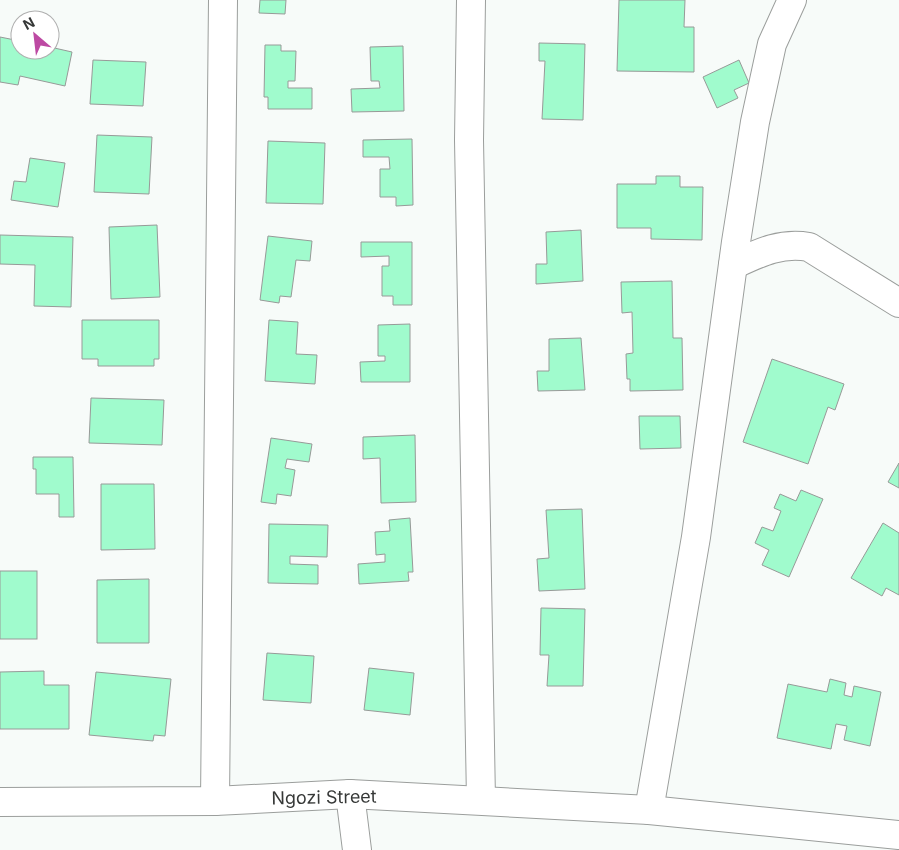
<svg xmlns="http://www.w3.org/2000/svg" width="899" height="850" font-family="Inter,sans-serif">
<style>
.building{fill:#a0fbcd;stroke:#979a98}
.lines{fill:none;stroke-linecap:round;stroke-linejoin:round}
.minor-casing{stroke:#9b9e9c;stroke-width:30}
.minor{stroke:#fff;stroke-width:28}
.labels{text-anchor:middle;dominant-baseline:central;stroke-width:4;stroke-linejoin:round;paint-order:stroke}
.street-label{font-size:18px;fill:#363837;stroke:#fff}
</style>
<rect width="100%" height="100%" fill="#f7fbf9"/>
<g class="building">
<path d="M260 0H286L285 14 259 13Z"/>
<path d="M619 0H685L684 27H694V72L617 71Z"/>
<path d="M0 37 20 41V50H50V47L72 52 65 86 20 76 18 85 0 82Z"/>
<path d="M539 43 585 44 583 120 542 119 545 61H539Z"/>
<path d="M265 45H281V51H296L295 81H288V88H312V109H268V97H264Z"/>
<path d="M403 46 404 111 352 112 351 89 380 88 379 81H371L370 47Z"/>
<path d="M93 60 146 62 143 106 90 104Z"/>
<path d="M739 60 749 83 734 90 738 98 717 108 703 77Z"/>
<path d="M97 135 152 137 149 194 94 192Z"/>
<path d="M412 139 413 205 396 206V197H380V169H390L389 157H363V140Z"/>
<path d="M268 141 325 143 323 204 266 203Z"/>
<path d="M30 158 65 163 58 207 11 200 14 181 26 182Z"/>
<path d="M656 176H680V187H703L702 240 651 239V228H617V184H656Z"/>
<path d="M157 225 160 297 111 299 109 227Z"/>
<path d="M581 230 583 281 536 284V264H547L546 232Z"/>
<path d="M0 235 73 237 71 307 34 306 35 265 0 264Z"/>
<path d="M268 236 312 241 310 261 296 260 291 297 280 296 279 303 260 300Z"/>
<path d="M361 242H412V305H393V296H382V266H389V256L361 257Z"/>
<path d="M672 281 673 338H682L683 390 630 391V379H627L626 354 633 353 632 312 622 313 621 282Z"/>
<path d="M82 320H159V359H154V366H98V359H82Z"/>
<path d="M269 320 298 322 296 354 317 355 315 384 265 381Z"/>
<path d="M410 324V382H361L360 362 385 361V356H378V325Z"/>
<path d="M581 338 585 390 538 391 537 371H549V339Z"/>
<path d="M772 359 844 384 835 410 828 407 808 464 743 442Z"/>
<path d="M91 398 164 400 162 445 89 443Z"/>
<path d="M639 416H680L681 448 640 449Z"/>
<path d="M415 435 416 502 381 503 380 458 363 459V437Z"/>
<path d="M271 438 312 444 309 462 287 459 285 468 295 470 291 496 277 494 276 504 261 502Z"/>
<path d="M33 457H73L74 517H59V494H36V469H33Z"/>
<path d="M899 463V488L888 482Z"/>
<path d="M101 484H154L155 549 101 550Z"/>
<path d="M801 490 823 499 789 577 762 565 769 550 755 543 762 527 773 531 781 511 774 508 780 494 796 501Z"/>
<path d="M582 509 585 589 539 591 537 559 549 558 546 510Z"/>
<path d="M410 518 413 572H408L409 581 359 584 358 564 385 562V554L376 555 375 532 390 531 389 520Z"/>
<path d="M883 523 899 533V595L886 588 882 596 851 578Z"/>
<path d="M269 524 328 525 327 557 290 556V564L318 565V584L268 583Z"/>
<rect x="0" y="571" width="37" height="68"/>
<path d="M149 579V643H97V580Z"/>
<path d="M541 608 585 609 583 686H547L549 655H540Z"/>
<path d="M267 653 314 656 311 703 263 700Z"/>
<path d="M369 668 414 673 410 715 364 710Z"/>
<path d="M44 671V685H69V729H0V672Z"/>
<path d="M96 672 171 679 165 736 154 735 153 741 89 735Z"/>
<path d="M830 679 846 683 844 695 852 697 854 686 881 692 870 746 844 740 847 726 836 724 831 749 777 738 788 684 827 692Z"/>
</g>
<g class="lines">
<defs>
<g id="minor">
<path d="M471 0 469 140 481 800"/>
<path d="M733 265C759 253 780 242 809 247L899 303"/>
<path d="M350 794 357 850"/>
<path d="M215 801 223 0"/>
<path d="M0 802 215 801 350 794 649 810 899 835"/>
<path d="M649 810 696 537 736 242 755 122 772 44 792 0"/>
</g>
</defs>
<use href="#minor" class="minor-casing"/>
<use href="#minor" class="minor"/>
</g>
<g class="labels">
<g class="street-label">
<text transform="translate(324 797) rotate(-1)">Ngozi Street</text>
</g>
</g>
<g transform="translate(35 35) rotate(332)"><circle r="24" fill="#ffffff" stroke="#afafaf"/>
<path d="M0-4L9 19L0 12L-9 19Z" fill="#bd4aa3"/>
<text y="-8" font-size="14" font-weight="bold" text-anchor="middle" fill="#363837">N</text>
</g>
</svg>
